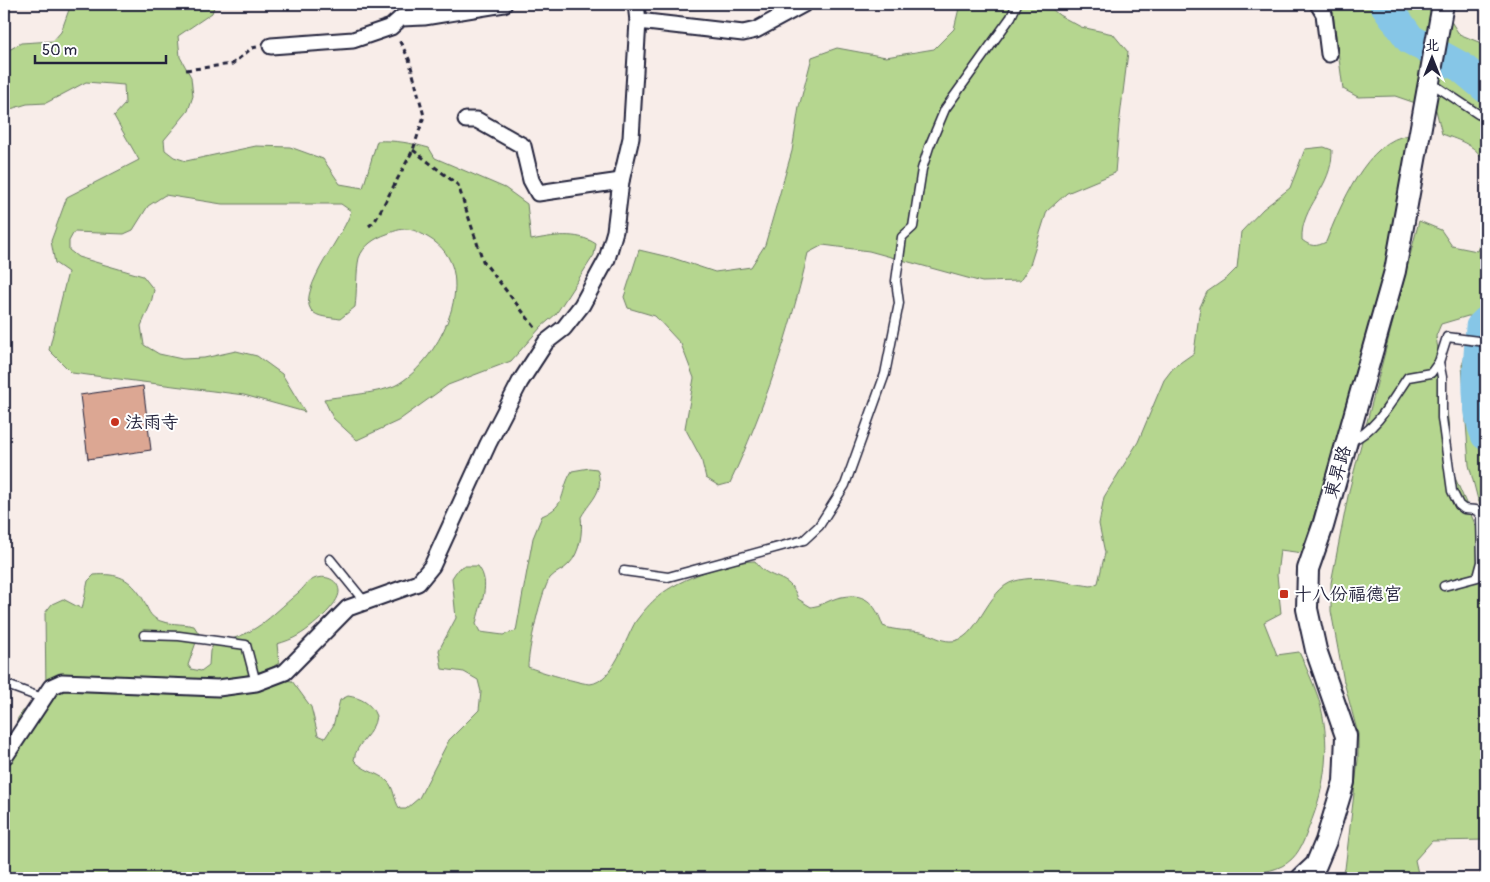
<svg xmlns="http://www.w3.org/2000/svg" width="1490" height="882" font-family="Pangolin,'LXGW WenKai TC',sans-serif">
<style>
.green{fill:#b5d68f;stroke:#6c7c65}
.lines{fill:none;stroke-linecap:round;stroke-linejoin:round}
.river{stroke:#86c6e7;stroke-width:31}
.building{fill:#dca793;stroke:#22223b}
.service-casing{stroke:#22223b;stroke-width:11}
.minor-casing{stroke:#22223b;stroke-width:19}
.tertiary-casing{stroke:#22223b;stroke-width:24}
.path{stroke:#22223b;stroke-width:3;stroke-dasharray:5 4;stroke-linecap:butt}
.service{stroke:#fff;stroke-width:8}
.minor{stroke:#fff;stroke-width:15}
.tertiary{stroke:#fff;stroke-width:20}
.poi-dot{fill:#c8321e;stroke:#fff;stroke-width:2}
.labels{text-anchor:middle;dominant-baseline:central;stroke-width:4;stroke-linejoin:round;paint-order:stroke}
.poi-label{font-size:18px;fill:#22223b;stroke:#fff;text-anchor:start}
.street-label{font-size:18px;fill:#22223b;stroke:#fff}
</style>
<rect width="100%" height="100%" fill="#f8ede9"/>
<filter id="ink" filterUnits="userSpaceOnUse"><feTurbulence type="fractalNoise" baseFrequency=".02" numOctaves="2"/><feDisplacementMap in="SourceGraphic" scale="10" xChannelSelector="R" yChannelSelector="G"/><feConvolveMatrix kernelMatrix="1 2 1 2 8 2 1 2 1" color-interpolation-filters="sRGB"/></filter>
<g filter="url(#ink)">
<g class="green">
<path d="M71 4H215L212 13 178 36 180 57 191 77 193 96 188 111 164 140 165 150 174 157 186 161 256 146 290 147 323 159 340 184 363 188 377 141C395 140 411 143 429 148L435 158 505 188 527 204 531 240C552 236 577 231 596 244L594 255 556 314 541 327 511 361 448 385 398 421 357 440 333 418 324 399C342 396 383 393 398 384 441 359 484 270 429 238 412 228 406 226 387 234 375 238 363 246 359 258 356 270 357 293 355 307L340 319C330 317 317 318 311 310 297 290 347 231 351 211L341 204H222L165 195 148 206 133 230 124 234 74 232 69 241V250L78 257 143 276 154 290 151 303 141 326 144 345 159 354 182 359 204 358 236 351 257 356 282 374 305 412 244 395 72 373 49 350 68 272 55 263 51 241 67 197 139 160 114 116 125 104 124 85 86 82 46 103 27 104 4 111V53L21 43 53 41 61 32Z"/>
<path d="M960 4H1046L1059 15 1081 27 1113 34 1128 52 1119 125 1115 173 1067 193 1047 211 1030 265 1020 281 982 282 869 251 823 245 808 253C790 331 764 410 730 483L719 486 706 478 701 458 685 428 694 378 681 344 655 316 628 308 624 297 639 250 673 258 715 272 751 267 765 245 792 151 799 107 812 57 837 48 886 57 934 49 954 29Z"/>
<path d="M1329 4H1440L1459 34 1486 45V165C1477 145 1461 141 1442 134L1436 110 1395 96 1358 97 1343 89 1333 13Z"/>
<path d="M1410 135 1390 248 1359 374 1335 445 1303 553 1280 550 1277 575 1281 613 1264 622 1277 655 1299 652C1306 667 1313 682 1318 697 1332 740 1326 787 1309 827 1303 843 1298 858 1282 866 1252 881 1217 864 1189 878H4V751L13 738 18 718 23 711 36 704 46 692 45 613 52 604 63 599 82 609 88 581 94 575C118 573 130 578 143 599 147 606 148 614 156 619 166 625 182 623 194 626L199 634 188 665 191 669 201 671 209 665 210 651 214 643C256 636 268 618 298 593 303 589 307 582 312 580 322 574 338 578 339 591 340 604 310 629 299 635 293 639 284 642 277 644L279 663C261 677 231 674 209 687L283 680 292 681 311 707 318 735 325 738 333 726 340 700 348 696C361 698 371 703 376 716 374 735 356 742 354 760 363 771 376 772 386 780 395 787 393 800 400 809H406L419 798 449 740 479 710 481 692 478 680 464 672 442 669 439 650 456 618 452 578 458 569 464 566H478C492 584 480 603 476 624L480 632 503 635 516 631 533 538 542 516C568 505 559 492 572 471L589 468 597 469C605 492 592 498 581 517 583 531 580 553 569 564 564 570 555 572 550 578 541 591 528 651 528 667 538 671 582 684 590 684 613 682 626 637 636 621 642 613 651 602 659 596 678 579 730 561 755 561 768 582 790 572 798 599L811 607C821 606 827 601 837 598 864 591 875 602 883 626 895 631 908 630 921 632 931 634 940 641 950 641 978 643 986 588 1015 581 1040 574 1066 583 1091 586L1098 583 1105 553 1099 524 1104 497 1138 442 1164 380 1174 367 1194 353 1200 307 1207 292 1227 278 1237 268 1241 232 1263 209 1290 188 1305 149 1324 147 1332 150C1333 188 1300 206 1302 240 1311 247 1316 247 1326 242 1340 207 1367 139 1410 135Z"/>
<path d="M1419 221 1441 230 1452 246 1477 251 1486 229V318L1468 316 1441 324 1436 336 1448 419 1453 473 1475 524 1486 535V840L1432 841 1415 860 1419 878H1338L1345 869 1358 760V734L1344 682 1331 611V583L1349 491Z"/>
<path d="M1486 350V516L1478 500 1469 465 1462 365 1466 354Z"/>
</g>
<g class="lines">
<g class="river">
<path d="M1385 4 1410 39 1461 67 1486 88"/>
<path d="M1486 322 1481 327C1479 359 1473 405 1486 435"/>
</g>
</g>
<path class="building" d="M143 386 151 450 88 459 80 395Z"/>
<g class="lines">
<defs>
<g id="service">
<path d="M1430 82 1478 114 1486 117"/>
<path d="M1439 362 1442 377V418L1452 491 1459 505 1464 509 1476 510 1481 516 1482 562 1478 577 1444 586"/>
<path d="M1351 441C1377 430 1392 400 1408 377L1431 373 1439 362 1447 337 1486 342"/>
<path d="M330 559 364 601"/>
<path d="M624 571 668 577 804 540 819 526 845 485 885 374 899 303 896 281 902 237 913 227 922 169 929 147 945 109 1011 17 1017 4"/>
<path d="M144 635 179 636 246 645 256 683"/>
<path d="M4 679 7 685 42 698"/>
<path d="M1486 873V878"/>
</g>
<g id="minor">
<path d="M1318 4 1324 14 1329 54"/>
<path d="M638 21 743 33 756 30 804 4"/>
<path d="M271 46 353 40 391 27 401 18 424 17 504 4"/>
<path d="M466 120H477L523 146 531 180 538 193 621 181"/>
<path d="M4 755H6L51 687 62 682 218 688 256 683 285 672 348 608 418 583 432 566 488 444 520 382 546 342 564 328 582 305 607 259 615 231 621 181 631 138 638 21 636 4"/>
</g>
<path id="tertiary" d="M1302 878 1316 865 1326 841 1344 782 1346 736 1316 650 1307 609 1308 569 1323 526 1395 271 1443 4"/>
</defs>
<use href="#service" class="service-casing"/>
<use href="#minor" class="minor-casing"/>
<use href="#tertiary" class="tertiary-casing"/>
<g class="path">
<path d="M186 70 232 64 252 48 257 47"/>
<path d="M413 150 458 185 483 261 537 330"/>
<path d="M369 226 375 221 413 150 424 116 409 59 399 40"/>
</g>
<use href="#service" class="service"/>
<use href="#minor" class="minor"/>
<use href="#tertiary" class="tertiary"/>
</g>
</g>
<g class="poi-dot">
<circle cx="115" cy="422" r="5"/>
<rect x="1279" y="589" width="10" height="10" rx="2.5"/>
</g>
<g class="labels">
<g class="poi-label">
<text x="125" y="422">法雨寺</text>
<text x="1294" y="594">十八份福德宮</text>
</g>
<g class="street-label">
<text transform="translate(1338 472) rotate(-74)">東昇路</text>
</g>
</g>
<rect width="1490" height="882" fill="none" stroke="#fff" stroke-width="20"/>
<rect x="10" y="10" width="1470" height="862" fill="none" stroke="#22223b" stroke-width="2" filter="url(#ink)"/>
<g transform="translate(1432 58)" stroke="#ffffff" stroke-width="4" paint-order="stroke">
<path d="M0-4L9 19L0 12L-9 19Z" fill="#22223b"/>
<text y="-8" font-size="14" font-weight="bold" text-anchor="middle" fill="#22223b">北</text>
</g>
<path d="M35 55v8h131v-8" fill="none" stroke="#22223b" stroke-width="2.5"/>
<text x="42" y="55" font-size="15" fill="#22223b" stroke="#ffffff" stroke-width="4" paint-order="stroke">50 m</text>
</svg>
